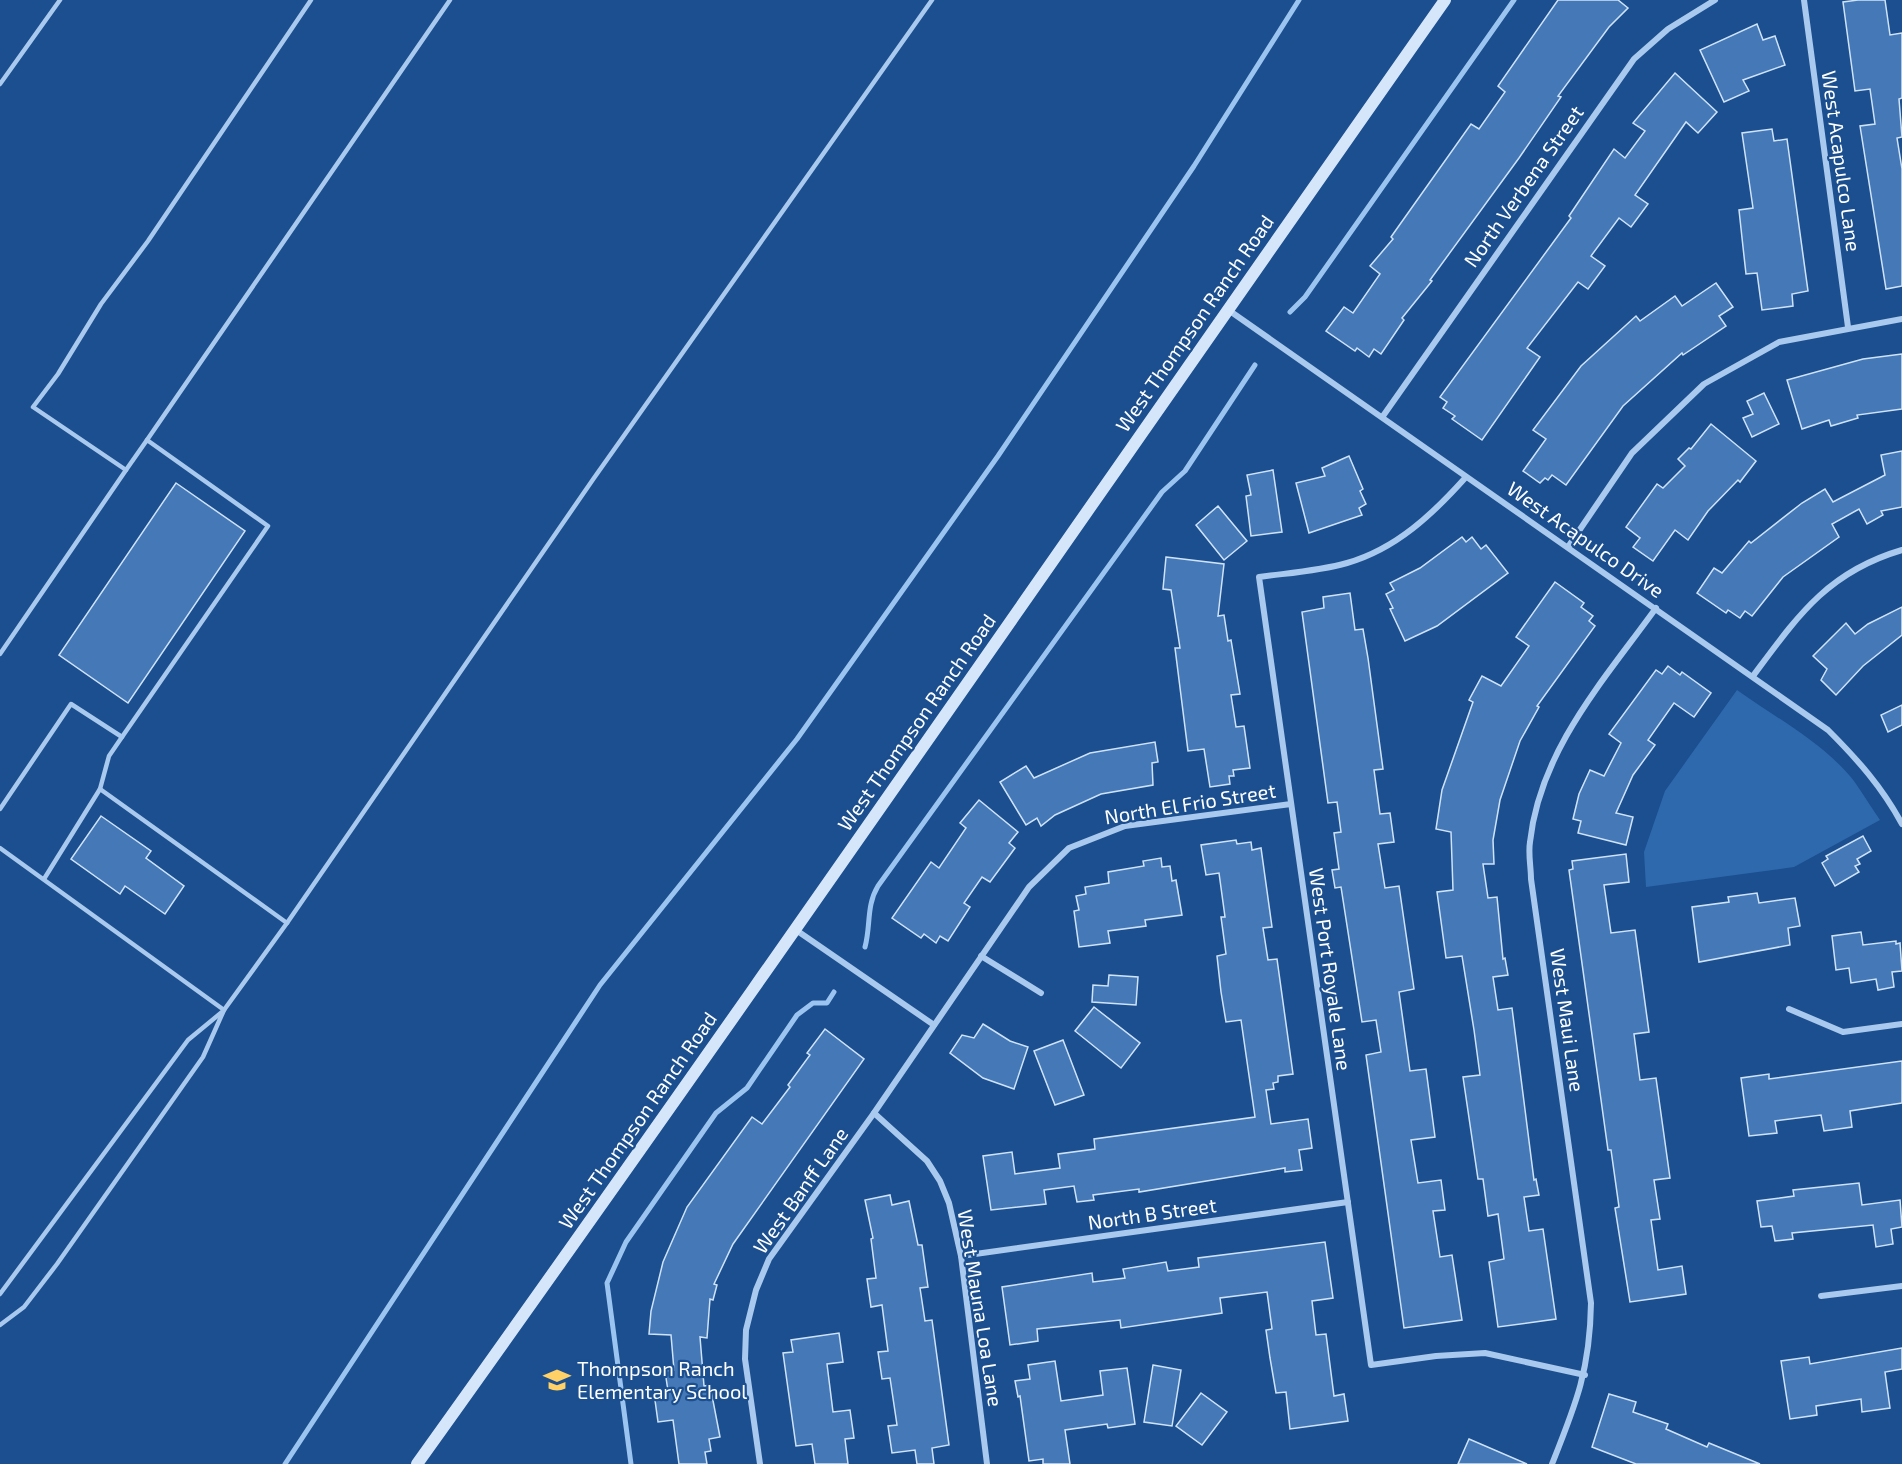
<svg xmlns="http://www.w3.org/2000/svg" width="1902" height="1464" font-family="'Exo 2',sans-serif">
<style>
.green{fill:#2e69ad}
.lines{fill:none;stroke-linecap:round;stroke-linejoin:round}
.stream{stroke:#9cc4f0;stroke-width:5}
.building{fill:#4478b7;stroke:#cfe3fa;stroke-width:1.5}
.lane{stroke:#a9c9ee;stroke-width:4.5}
.street{stroke:#a9c9ee;stroke-width:6}
.secondary{stroke:#d6e6fa;stroke-width:12}
.labels{text-anchor:middle;dominant-baseline:central;stroke-width:4.5;stroke-linejoin:round;paint-order:stroke}
.street-label{font-size:20px;fill:#fff;stroke:#1b4f8f}
.poi-label{font-size:20px;fill:#fff;stroke:#1b4f8f;text-anchor:start}
</style>
<rect width="100%" height="100%" fill="#1b4f8f"/>
<path class="green" d="M1737 690C1776 718 1824 743 1854 781 1863 794 1871 807 1880 820L1794 867 1646 887 1644 852 1665 791Z"/>
<g class="lines">
<g class="stream">
<path d="M1290 312 1305 297 1514 0"/>
<path d="M865 947C871 925 866 906 878 886L1162 492 1185 471 1255 365"/>
<path d="M285 1464 600 985 797 739 998 456 1194 166 1299 0"/>
<path d="M631 1464 607 1283 626 1242 716 1113 747 1088 797 1015 813 1003H827L834 992"/>
</g>
</g>
<g class="building">
<path d="M1558 0H1618L1628 8 1609 27 1558 96 1561 97 1519 158 1430 280 1432 281 1402 318 1404 320 1381 354 1374 349 1369 357 1357 348 1355 351 1326 331 1344 307 1353 313 1380 274 1370 266 1393 239 1391 237 1471 124 1479 129 1505 92 1498 86Z"/>
<path d="M1858 0H1885L1890 35 1902 33V98L1899 99 1902 137 1897 138 1902 169V286L1886 289 1860 126 1875 124 1870 89 1855 91 1843 2Z"/>
<path d="M1757 24 1763 40 1775 36 1785 65 1743 80 1749 91 1724 102 1700 50Z"/>
<path d="M1675 73 1717 112 1698 133 1686 122 1635 195 1648 204 1631 227 1619 218 1591 256 1605 266 1588 289 1578 282 1527 348 1540 357 1482 440 1452 419 1455 416 1443 408 1447 402 1440 397 1571 218 1569 216 1614 149 1625 158 1645 131 1633 123Z"/>
<path d="M1772 129 1774 141 1787 139 1808 291 1792 294 1793 306 1762 310 1757 273 1746 274 1743 247 1739 210 1753 208 1742 133Z"/>
<path d="M1716 283 1733 307 1719 316 1726 326 1683 355 1682 353 1623 406 1566 485 1552 475 1548 480 1545 478 1540 483 1523 471 1546 439 1533 430 1581 366 1636 316 1640 321 1675 296 1682 306Z"/>
<path d="M1902 354V409L1857 415 1858 418 1831 426 1829 420 1802 429 1787 380 1863 359Z"/>
<path d="M1764 393 1779 424 1752 437 1743 418 1753 414 1747 401Z"/>
<path d="M1711 424 1756 461 1740 482 1738 480 1708 511 1688 540 1675 530 1653 561 1633 547 1640 538 1626 527 1657 484 1663 488 1685 466 1678 459 1689 448 1691 449Z"/>
<path d="M1902 451V507L1881 511 1883 515 1867 524 1859 509 1832 524 1839 537 1783 577 1752 616 1745 611 1740 618 1728 610 1726 613 1697 593 1714 568 1722 573 1749 541 1751 543 1802 503 1825 489 1833 502 1885 475 1881 455Z"/>
<path d="M1349 456 1363 489 1360 491 1366 504 1359 508 1362 515 1309 533 1296 483 1325 476 1322 468Z"/>
<path d="M1273 470 1282 532 1251 536 1246 496 1251 495 1247 475Z"/>
<path d="M176 483 245 531 128 703 59 655Z"/>
<path d="M1218 506 1247 541 1224 560 1196 525Z"/>
<path d="M1462 537 1466 542 1472 537 1481 549 1486 545 1508 573 1437 626 1405 641 1390 609 1393 608 1386 594 1394 590 1390 583 1420 568Z"/>
<path d="M1166 557 1224 564 1218 616 1224 615 1228 641 1231 640 1240 694 1231 695 1236 727 1244 726 1250 768 1233 770 1234 776H1229L1230 784 1210 787 1204 749 1188 751 1175 648H1180L1171 590 1163 589Z"/>
<path d="M1555 582 1584 603 1581 607 1593 616 1589 621 1595 626 1537 706 1539 707 1520 741 1500 800 1493 840 1494 864H1483L1488 898 1497 897 1503 959 1505 958 1508 975 1493 977 1498 1010 1512 1008 1534 1180 1536 1179 1539 1195 1524 1197 1529 1231 1543 1229 1556 1319 1498 1327 1489 1262 1504 1259 1498 1214 1488 1216 1483 1179H1478L1463 1077 1480 1075 1474 1030 1462 956 1446 958 1437 892 1453 890 1451 832 1436 829 1442 790 1473 702 1469 700 1482 676 1501 686 1529 646 1516 637Z"/>
<path d="M1350 593 1355 630 1363 629 1368 658 1383 769 1374 770 1380 814 1390 813 1394 842 1378 844 1385 888 1399 886 1414 989 1399 992 1410 1071 1426 1069 1435 1137 1411 1140 1418 1183 1441 1180 1445 1210 1433 1211 1440 1257 1452 1255 1462 1320 1404 1328 1366 1055 1381 1052 1376 1020 1362 1022 1341 887 1335 888 1332 870 1339 869 1334 833 1341 832 1337 802 1328 803 1302 612 1324 608 1323 597Z"/>
<path d="M1902 607V635L1863 666 1836 695 1821 680 1827 669 1813 656 1846 623 1855 634 1868 624Z"/>
<path d="M1668 666 1680 675 1682 672 1711 693 1694 717 1674 703 1648 740 1655 745 1633 775 1616 813 1633 817 1626 845 1578 833 1581 821 1573 819 1579 794 1590 770 1604 776 1621 743 1609 734 1656 670 1662 674Z"/>
<path d="M1902 705V725L1888 732 1881 715Z"/>
<path d="M1155 742 1158 762 1152 763 1153 785 1101 794 1055 815 1041 826 1037 818 1026 825 1000 782 1026 766 1034 778 1090 753Z"/>
<path d="M979 800 1018 832 1009 843 1015 848 990 882 982 877 964 903 970 907 948 941 940 936 936 943 924 934 921 938 892 918 931 862 939 868 966 828 960 823Z"/>
<path d="M101 816 151 851 146 858 184 886 165 914 125 886 120 894 71 859Z"/>
<path d="M1863 836 1871 851 1857 859 1860 864 1855 866 1859 872 1835 886 1822 863 1828 859 1826 856Z"/>
<path d="M1236 840 1237 844 1251 842 1252 850 1261 848 1272 927 1263 928 1268 960 1277 959 1293 1074 1278 1076V1082L1273 1083 1274 1089 1266 1090 1271 1124 1308 1119 1312 1148 1299 1150 1302 1170 1285 1172V1168L1139 1192V1189L1093 1195 1094 1200 1077 1202 1074 1186 1044 1190 1046 1204 991 1210 983 1156 1012 1152 1015 1174 1060 1168 1058 1154 1095 1149 1094 1139 1255 1117 1241 1020 1226 1022 1221 992 1217 956 1226 954 1221 917H1225L1219 873 1206 875 1201 845Z"/>
<path d="M1626 854 1629 882 1604 885 1611 933 1635 930 1649 1032 1634 1034 1640 1080 1656 1078 1670 1178 1654 1180 1660 1219 1651 1220 1658 1270 1682 1266 1686 1294 1630 1302 1615 1208 1619 1207 1611 1150H1608L1569 870 1573 869 1572 861Z"/>
<path d="M1161 858 1162 867 1170 866 1172 881 1176 880 1182 915 1145 920 1146 926 1108 931 1110 943 1079 947 1074 911 1079 910 1076 896 1086 894 1085 887 1109 883 1108 872 1144 866 1143 861Z"/>
<path d="M1757 893 1759 903 1795 898 1800 926 1788 928 1790 945 1699 962 1692 907 1729 902 1728 897Z"/>
<path d="M1861 932 1863 945 1896 941V944L1900 943 1902 971 1892 972 1894 987 1878 990 1876 979 1851 983 1849 968 1836 970 1832 936Z"/>
<path d="M1109 975 1138 977 1136 1005 1092 1002 1093 985 1108 986Z"/>
<path d="M1094 1007 1140 1043 1121 1068 1075 1031Z"/>
<path d="M983 1024 1010 1041 1028 1047 1014 1089 983 1078 950 1053 962 1035 974 1038Z"/>
<path d="M825 1029 864 1059 733 1244 714 1284 717 1285 713 1300 710 1299 707 1338 700 1337 704 1386 710 1385 720 1437 709 1439 711 1451 705 1452 707 1464H679L673 1420 658 1422 654 1393 668 1391 665 1371 674 1370 671 1335 649 1334 651 1311 663 1262 687 1207 752 1117 762 1124 790 1087 788 1085 810 1055 807 1053Z"/>
<path d="M1063 1040 1084 1095 1055 1105 1034 1051Z"/>
<path d="M1902 1061V1103L1850 1111 1852 1127 1824 1131 1821 1115 1775 1121 1777 1133 1749 1136 1741 1078 1769 1074V1079Z"/>
<path d="M1859 1183 1862 1205 1900 1200 1902 1227 1891 1229 1893 1244 1876 1247 1873 1225 1792 1233 1793 1239 1775 1241 1772 1226 1761 1227 1757 1201 1794 1196 1793 1190Z"/>
<path d="M890 1195 892 1205 909 1201 918 1245H922L928 1287 920 1288 925 1321 932 1320 949 1445 932 1448 934 1464H917L915 1450 892 1453 888 1426 897 1425 890 1378 882 1379 878 1352 888 1351 882 1305 871 1307 867 1279 876 1278 871 1239 873 1238 865 1200Z"/>
<path d="M1325 1242 1333 1298 1312 1301 1316 1335 1326 1334 1334 1396 1344 1394 1348 1421 1290 1429 1286 1392 1276 1393 1270 1358 1266 1330 1272 1329 1267 1292 1220 1298 1222 1313 1121 1328 1120 1320 1037 1329 1038 1341 1010 1345 1002 1287 1092 1273 1093 1282 1125 1278 1123 1269 1166 1262 1168 1271 1199 1267 1198 1258Z"/>
<path d="M839 1333 843 1362 827 1364 833 1412 850 1410 854 1438 845 1439 848 1464H815L812 1444 796 1446 783 1353 793 1352 791 1340Z"/>
<path d="M1902 1348V1369L1885 1372 1890 1408 1862 1412 1861 1399 1816 1406 1817 1415 1790 1419 1781 1361 1809 1357 1810 1364Z"/>
<path d="M1055 1361 1061 1401 1103 1395 1100 1371 1127 1368 1135 1424 1108 1428 1107 1424 1065 1430 1070 1464H1043V1459L1029 1461 1020 1396 1018 1397 1015 1381 1030 1379 1028 1365Z"/>
<path d="M1153 1365 1181 1370 1172 1426 1144 1422Z"/>
<path d="M1201 1393 1227 1412 1202 1445 1176 1426Z"/>
<path d="M1609 1394 1636 1402 1633 1412 1668 1424 1666 1429 1707 1447 1709 1443 1760 1464H1636L1592 1447Z"/>
<path d="M1469 1439 1527 1464H1458Z"/>
</g>
<g class="lines">
<g class="lane">
<path d="M0 84 60 0"/>
<path d="M147 440 450 0"/>
<path d="M0 654 126 470 33 407 58 374 101 304 148 241 311 0"/>
<path d="M122 737 268 526 147 440 126 470"/>
<path d="M0 809 71 704 122 737 109 756 100 789"/>
<path d="M0 848 224 1010"/>
<path d="M287 923 594 478 932 0"/>
<path d="M0 1294 188 1040 222 1012"/>
<path d="M0 1325 24 1307 57 1264 203 1057 224 1010 287 923 100 789 44 879"/>
</g>
<g class="street">
<path d="M1804 0 1848 327"/>
<path d="M1227 309 1828 730C1858 760 1882 787 1902 824"/>
<path d="M1383 416 1634 59 1668 29 1715 0"/>
<path d="M1466 477C1433 514 1396 549 1347 563 1319 571 1288 573 1259 577L1371 1365 1436 1356 1485 1353 1585 1375"/>
<path d="M1568 547 1632 453 1704 384 1779 342 1902 319"/>
<path d="M1753 676C1797 617 1827 572 1902 550"/>
<path d="M796 930 934 1025"/>
<path d="M981 956 1041 993"/>
<path d="M1789 1009 1843 1032 1902 1024"/>
<path d="M874 1113 927 1161 940 1181 949 1203 961 1256 987 1464"/>
<path d="M961 1256 1348 1202"/>
<path d="M1821 1296 1902 1286"/>
<path d="M760 1464 745 1359 746 1330 756 1290 769 1259 874 1113 1029 887 1069 848 1125 826 1291 804"/>
<path d="M1552 1464C1576 1404 1590 1370 1591 1303L1531 879C1531 867 1528 854 1530 842 1540 750 1604 680 1656 608"/>
</g>
<path class="secondary" d="M417 1464C764 979 1102 488 1445 0"/>
</g>
<defs>
<symbol id="school-bare" viewBox="-9 -9 18 18"><path d="M0-5L7-2L0 1L-7-2ZM-4 1L0 2.5L4 1V4Q0 6-4 4Z" fill="#ffd166" stroke="#1b4f8f" stroke-width="2.5" paint-order="stroke"/></symbol>
</defs>
<g fill-rule="evenodd">
<use href="#school-bare" x="538" y="1361" width="38" height="38"/>
</g>
<g class="labels">
<g class="street-label">
<text transform="translate(1842 161) rotate(82)">West Acapulco Lane</text>
<text transform="translate(1523 186) rotate(-55)">North Verbena Street</text>
<text transform="translate(1194 323) rotate(-55)">West Thompson Ranch Road</text>
<text transform="translate(1586 539) rotate(35)">West Acapulco Drive</text>
<text transform="translate(916 722) rotate(-55)">West Thompson Ranch Road</text>
<text transform="translate(1190 803) rotate(-9)">North El Frio Street</text>
<text transform="translate(1331 969) rotate(82)">West Port Royale Lane</text>
<text transform="translate(1568 1020) rotate(82)">West Maui Lane</text>
<text transform="translate(637 1120) rotate(-55)">West Thompson Ranch Road</text>
<text transform="translate(800 1190) rotate(-55)">West Banff Lane</text>
<text transform="translate(1152 1213) rotate(-8)">North B Street</text>
<text transform="translate(981 1308) rotate(81)">West Mauna Loa Lane</text>
</g>
<g class="poi-label">
<text x="577" y="1368">Thompson Ranch<tspan x="577" dy="23">Elementary School</tspan></text>
</g>
</g>
</svg>
